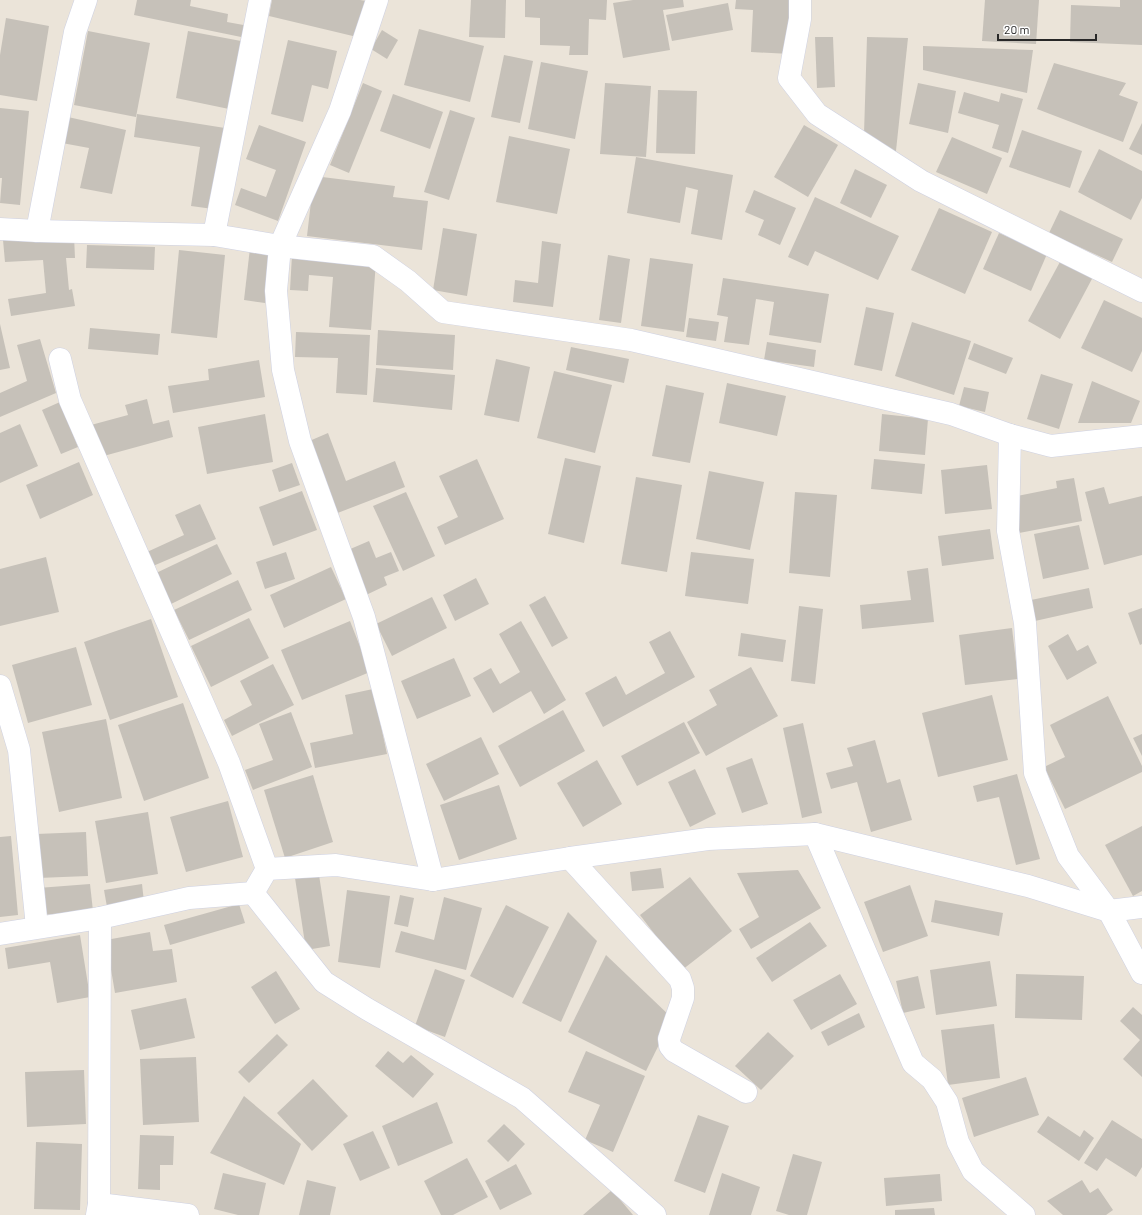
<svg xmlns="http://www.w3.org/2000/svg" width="1142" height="1215" font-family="Barlow,sans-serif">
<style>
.building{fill:#c6c1b9}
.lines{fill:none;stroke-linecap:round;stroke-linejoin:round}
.minor-casing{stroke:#ced1e2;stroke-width:23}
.minor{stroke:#fff;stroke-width:22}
</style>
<rect width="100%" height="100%" fill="#ebe4d9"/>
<g class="building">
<path d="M137 0H191L190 6 228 14 227 22 249 26 246 38 134 15Z"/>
<path d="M272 0H360L366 1 357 37 269 16Z"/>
<path d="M471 0H506L505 38 469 37Z"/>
<path d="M525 0H607L606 20 589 19 588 55H569L570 46 540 45V18L525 17Z"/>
<path d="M633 0H683L684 7 663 10 670 50 623 58 613 3Z"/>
<path d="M736 0H793L790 54 751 52 753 10 735 9Z"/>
<path d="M985 0H1039L1036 44 982 41Z"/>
<path d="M1120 0H1142V45L1070 42 1071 5 1120 7Z"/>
<path d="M728 3 733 30 672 41 666 15Z"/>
<path d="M6 18 49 26 37 101 0 95V55Z"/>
<path d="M419 29 484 46 470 102 404 85Z"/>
<path d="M382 30 398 40 387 59 371 49Z"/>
<path d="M88 31 150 43 136 117 74 105Z"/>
<path d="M188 31 241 41 229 109 176 98Z"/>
<path d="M815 37H833L835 87 817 88Z"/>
<path d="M867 37 908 38 895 160 864 134Z"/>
<path d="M288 40 337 51 328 89 312 85 303 122 271 114Z"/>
<path d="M923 46 1033 50 1027 93 923 70Z"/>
<path d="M504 55 533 61 520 123 491 117Z"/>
<path d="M541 62 588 71 575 139 528 129Z"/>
<path d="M1054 63 1126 83 1119 95 1138 102 1123 142 1037 109Z"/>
<path d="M363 83 382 91 349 173 330 165Z"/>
<path d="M605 83 651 86 646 157 600 154Z"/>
<path d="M918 83 956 91 948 133 909 124Z"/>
<path d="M658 90 697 91 695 154 656 153Z"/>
<path d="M964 92 999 102 1001 93 1023 99 1008 153 992 148 999 125 958 113Z"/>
<path d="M393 94 443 112 430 149 380 131Z"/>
<path d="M0 108 29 111 20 205 0 203 2 178H0Z"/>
<path d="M450 110 475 118 449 200 424 192Z"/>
<path d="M137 114 225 128 213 209 191 206 200 147 134 137Z"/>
<path d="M68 117 126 130 112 194 80 188 89 148 62 143Z"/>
<path d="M1142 123V155L1129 149Z"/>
<path d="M259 125 306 142 278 221 235 205 241 188 266 197 276 170 246 159Z"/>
<path d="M804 125 838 145 808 197 774 177Z"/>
<path d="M1022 130 1082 151 1070 188 1009 167Z"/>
<path d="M509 136 570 149 557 214 496 202Z"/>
<path d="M952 137 1002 158 987 194 936 172Z"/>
<path d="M1099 149 1142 171V198L1131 220 1078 192Z"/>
<path d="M636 157 733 175 722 240 691 234 698 190 686 187 680 223 627 213Z"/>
<path d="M855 169 887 185 871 218 840 203Z"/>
<path d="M314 176 395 186 393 197 428 201 422 250 307 236Z"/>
<path d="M754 190 796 208 780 245 758 235 764 220 745 212Z"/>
<path d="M815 197 899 236 878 280 815 251 808 266 788 257Z"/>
<path d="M939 208 992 232 965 294 911 270Z"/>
<path d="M1060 210 1123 239 1112 262 1049 233Z"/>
<path d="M443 228 477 234 467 296 433 290Z"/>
<path d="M999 233 1047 254 1031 291 983 269Z"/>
<path d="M74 236 75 258H66L69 290 72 289 75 306 11 316 8 299 46 293 43 260 5 262 3 240Z"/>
<path d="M542 241 561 244 553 307 513 302 515 280 538 283Z"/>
<path d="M87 245 155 247 154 270 86 268Z"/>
<path d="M250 248 270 250 265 303 244 300Z"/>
<path d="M179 250 225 255 217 338 171 333Z"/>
<path d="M292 255 376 261 371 330 329 327 333 277 309 275 308 291 290 290Z"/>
<path d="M608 255 630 259 621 323 599 320Z"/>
<path d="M650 258 693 264 684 332 641 326Z"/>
<path d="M1061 260 1093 277 1060 339 1028 321Z"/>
<path d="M723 278 829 294 821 343 769 335 774 302 756 299 749 345 724 342 728 317 717 315Z"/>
<path d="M1104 300 1142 318V351L1132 372 1081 348Z"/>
<path d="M866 307 894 313 882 371 854 365Z"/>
<path d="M689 318 719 322 716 341 686 337Z"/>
<path d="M912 322 971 341 954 395 895 376Z"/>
<path d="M0 324 10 368 0 370Z"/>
<path d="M90 328 160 334 158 355 88 349Z"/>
<path d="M378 330 455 335 453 370 376 365Z"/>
<path d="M296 332 370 335 367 395 336 393 338 358 295 357Z"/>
<path d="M40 339 56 393 0 417V393L27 381 17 345Z"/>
<path d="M767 342 816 350 814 367 764 360Z"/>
<path d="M974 343 1013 358 1006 374 968 359Z"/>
<path d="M571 347 629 359 624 383 566 370Z"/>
<path d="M496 359 530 367 519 422 484 415Z"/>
<path d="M259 360 265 397 173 413 168 386 209 380 208 369Z"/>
<path d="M376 368 455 375 452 410 373 402Z"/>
<path d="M554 371 612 385 595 453 537 438Z"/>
<path d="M1041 374 1073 384 1059 429 1027 419Z"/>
<path d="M1092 381 1140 401 1131 423H1078Z"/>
<path d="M727 383 786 396 777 436 719 423Z"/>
<path d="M666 385 704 393 690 463 652 456Z"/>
<path d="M964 387 989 392 985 412 959 406Z"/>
<path d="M147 399 153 424 169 420 173 437 100 457 91 425 128 415 125 405Z"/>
<path d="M60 402 78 447 61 454 42 410Z"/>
<path d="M265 414 273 462 207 474 198 427Z"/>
<path d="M882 414 928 419 925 455 879 451Z"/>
<path d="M20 424 38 466 0 483V433Z"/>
<path d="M328 433 346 481 395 461 405 487 335 514 307 442Z"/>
<path d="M565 458 601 466 584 543 548 534Z"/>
<path d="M477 459 504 519 445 545 437 527 458 517 439 476Z"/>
<path d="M874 459 925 464 922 494 871 489Z"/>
<path d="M79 462 93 495 40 519 26 485Z"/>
<path d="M292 463 300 485 279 492 272 470Z"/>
<path d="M987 465 992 509 945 514 941 470Z"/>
<path d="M709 471 764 482 750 550 696 539Z"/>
<path d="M636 477 682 485 667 572 621 564Z"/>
<path d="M1074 478 1082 521 1019 533 1012 497 1057 488 1056 481Z"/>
<path d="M1104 487 1109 504 1142 496V555L1104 565 1085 492Z"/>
<path d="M302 491 317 530 273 546 259 507Z"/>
<path d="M406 492 435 556 403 571 373 506Z"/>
<path d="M795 492 837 495 830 577 789 573Z"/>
<path d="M200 504 216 539 153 566 147 552 184 535 175 515Z"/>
<path d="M1079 525 1089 569 1043 579 1034 534Z"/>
<path d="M990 529 994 559 942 566 938 536Z"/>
<path d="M369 541 376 558 391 552 399 571 384 577 387 585 366 595 348 550Z"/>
<path d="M217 544 232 574 169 605 154 574Z"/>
<path d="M286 552 295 579 265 589 256 562Z"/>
<path d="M691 552 754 559 748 604 685 596Z"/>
<path d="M46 557 59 612 0 626V569Z"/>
<path d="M331 567 346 599 284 628 270 595Z"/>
<path d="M928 568 934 622 862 629 860 605 911 600 907 571Z"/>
<path d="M476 578 489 604 455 621 443 595Z"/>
<path d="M238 580 252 610 189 640 174 610Z"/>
<path d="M1089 588 1093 608 1035 621 1031 600Z"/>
<path d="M545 596 568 638 552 647 529 605Z"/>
<path d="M432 597 447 628 392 656 376 624Z"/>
<path d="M799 606 823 609 815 684 791 681Z"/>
<path d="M1142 608V644L1140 645 1128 613Z"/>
<path d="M249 618 269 658 211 687 191 646Z"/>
<path d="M151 619 178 697 110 720 84 642Z"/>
<path d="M350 621 370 672 302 700 281 650Z"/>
<path d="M521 621 566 700 544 714 531 691 493 713 473 678 491 668 500 684 520 672 499 634Z"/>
<path d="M1012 628 1018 679 965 685 959 635Z"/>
<path d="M670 631 695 677 603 727 585 693 616 676 626 695 665 673 649 642Z"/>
<path d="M741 633 786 640 783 662 738 656Z"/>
<path d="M1068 634 1077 651 1088 645 1097 663 1067 680 1048 646Z"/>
<path d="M76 647 92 705 28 723 12 665Z"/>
<path d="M454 658 471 696 417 719 401 681Z"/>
<path d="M273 664 294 705 232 736 224 720 252 705 240 681Z"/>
<path d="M751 667 778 716 706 756 687 722 717 705 709 690Z"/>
<path d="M373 689 387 754 315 768 310 743 353 734 345 695Z"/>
<path d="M992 695 1008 760 938 777 922 713Z"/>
<path d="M1108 696 1142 766V772L1065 809 1044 767 1065 757 1050 725Z"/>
<path d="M183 703 209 778 144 801 118 725Z"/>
<path d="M563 710 585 751 520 787 498 746Z"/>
<path d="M291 712 312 767 253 790 245 770 273 760 259 724Z"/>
<path d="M106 719 122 798 59 812 42 732Z"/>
<path d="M684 722 700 753 637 786 621 756Z"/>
<path d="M803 723 822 813 802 818 783 728Z"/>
<path d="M1142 734V756L1133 738Z"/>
<path d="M481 737 499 774 444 801 426 764Z"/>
<path d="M875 740 887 783 900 779 912 820 871 832 857 782 831 789 826 773 853 766 847 748Z"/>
<path d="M752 758 768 804 742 813 726 768Z"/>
<path d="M597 760 622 804 583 827 557 783Z"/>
<path d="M695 769 716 814 690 827 668 782Z"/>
<path d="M1017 774 1040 859 1016 865 999 797 977 802 973 786Z"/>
<path d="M313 775 333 842 285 858 264 790Z"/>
<path d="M499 785 517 839 459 860 440 805Z"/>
<path d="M228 801 243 857 186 872 170 817Z"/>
<path d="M148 812 158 874 106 883 95 821Z"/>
<path d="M1142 826V891L1133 896 1105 845Z"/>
<path d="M86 832 88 876 38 878 36 834Z"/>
<path d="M11 836 18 915 0 917V837Z"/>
<path d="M661 868 664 888 632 891 630 872Z"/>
<path d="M798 870 821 908 751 949 739 929 759 917 737 873Z"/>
<path d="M319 875 330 946 306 950 295 878Z"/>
<path d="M690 877 732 931 682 970 640 915Z"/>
<path d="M90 884 93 911 40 915 38 888Z"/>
<path d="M142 884 144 902 107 907 104 890Z"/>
<path d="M910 885 928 936 883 952 864 902Z"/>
<path d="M347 890 390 896 380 968 338 962Z"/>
<path d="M400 895 414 898 408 927 394 924Z"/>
<path d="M444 897 482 908 466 970 395 952 401 931 434 940Z"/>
<path d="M935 900 1003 913 999 936 931 922Z"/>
<path d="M239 904 245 923 170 945 164 925Z"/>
<path d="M506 905 549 927 513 998 470 976Z"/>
<path d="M568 912 597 941 561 1022 522 1003Z"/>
<path d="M810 922 827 946 772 982 756 958Z"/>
<path d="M150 932 153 951 172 949 177 982 115 993 106 940Z"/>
<path d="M80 935 90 997 57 1003 50 962 8 969 5 948Z"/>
<path d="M606 955 672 1018 646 1071 568 1032Z"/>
<path d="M990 961 997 1006 936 1015 930 970Z"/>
<path d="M435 969 465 980 445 1037 415 1026Z"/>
<path d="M276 971 300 1009 275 1024 251 987Z"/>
<path d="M840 974 857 1004 811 1030 793 1000Z"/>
<path d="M1016 974 1084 976 1082 1020 1015 1018Z"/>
<path d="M918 976 925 1008 903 1013 896 981Z"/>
<path d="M186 998 195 1038 140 1050 131 1010Z"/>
<path d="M1133 1007 1142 1015V1077L1123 1059 1140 1040 1120 1021Z"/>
<path d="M859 1013 865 1027 828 1046 821 1032Z"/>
<path d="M994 1024 1000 1078 948 1085 941 1030Z"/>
<path d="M768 1032 794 1056 761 1090 735 1066Z"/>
<path d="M277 1034 288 1045 249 1083 238 1072Z"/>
<path d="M388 1051 403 1063 411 1055 434 1074 413 1098 375 1066Z"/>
<path d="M586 1051 645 1076 613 1152 585 1140 600 1105 568 1092Z"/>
<path d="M196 1057 199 1122 143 1125 140 1059Z"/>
<path d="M84 1070 86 1124 27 1127 25 1072Z"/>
<path d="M1026 1077 1039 1115 974 1137 962 1098Z"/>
<path d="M313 1079 348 1116 312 1151 277 1113Z"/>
<path d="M244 1096 301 1144 284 1185 210 1153Z"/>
<path d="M437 1102 453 1143 398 1166 382 1126Z"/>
<path d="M698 1115 729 1126 705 1193 674 1181Z"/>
<path d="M1048 1116 1080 1137 1084 1130 1094 1138 1079 1161 1037 1132Z"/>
<path d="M1112 1120 1142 1139V1167L1136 1177 1106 1158 1097 1171 1084 1163Z"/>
<path d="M504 1124 525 1144 508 1162 487 1141Z"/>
<path d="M373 1131 390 1168 360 1181 343 1144Z"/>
<path d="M140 1135 174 1136 173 1165H160V1190L138 1189Z"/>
<path d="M36 1142 82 1144 80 1210 34 1209Z"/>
<path d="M793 1154 822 1162 807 1215H789L776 1211Z"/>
<path d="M467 1158 488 1197 453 1215H441L424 1181Z"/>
<path d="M516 1164 532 1194 500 1210 485 1181Z"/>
<path d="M223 1173 266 1183 259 1215H238L214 1209Z"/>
<path d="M722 1173 760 1187 751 1215H709Z"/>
<path d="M940 1174 942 1201 886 1206 884 1178Z"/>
<path d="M307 1180 336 1187 330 1215H299Z"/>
<path d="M1082 1180 1090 1193 1098 1188 1113 1210 1106 1215H1063L1047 1201Z"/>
<path d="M612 1190 633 1215H583Z"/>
<path d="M934 1208 935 1215H895V1210Z"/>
</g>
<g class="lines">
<defs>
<g id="minor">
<path d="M377 0 340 111 280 246 276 291 283 370 300 441 364 617 433 880"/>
<path d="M800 0V19L789 78 817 114 921 181 1142 291"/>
<path d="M0 229 37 231 214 235 280 246 373 256 408 281 443 312 631 340 951 414 1010 435 1051 446 1142 436"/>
<path d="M37 231 75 32 86 0"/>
<path d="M214 235 260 0"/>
<path d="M60 359 70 400 229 763 267 869"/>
<path d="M1010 435 1008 531 1025 623 1035 773 1068 856 1109 911 1142 973"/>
<path d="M0 686 19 750 37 927"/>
<path d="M815 834 913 1063 932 1079 947 1102 958 1142 973 1171 1024 1215"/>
<path d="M570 858 680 979 683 988V998L669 1039 670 1046 674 1051 746 1092"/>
<path d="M253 893 324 982 367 1009 522 1098 655 1215"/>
<path d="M0 934 100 918 189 898 253 893 267 869 336 865 433 880 570 858 708 839 815 834 1028 886 1109 911 1142 907"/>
<path d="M99 1204 188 1215"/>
<path d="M97 1215 99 1204 100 918"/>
</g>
</defs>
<use href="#minor" class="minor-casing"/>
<use href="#minor" class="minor"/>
</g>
<path d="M998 34v6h98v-6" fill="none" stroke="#282828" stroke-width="2"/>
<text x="1004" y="34" font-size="12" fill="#282828" stroke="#ffffff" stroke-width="3" paint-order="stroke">20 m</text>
</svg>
